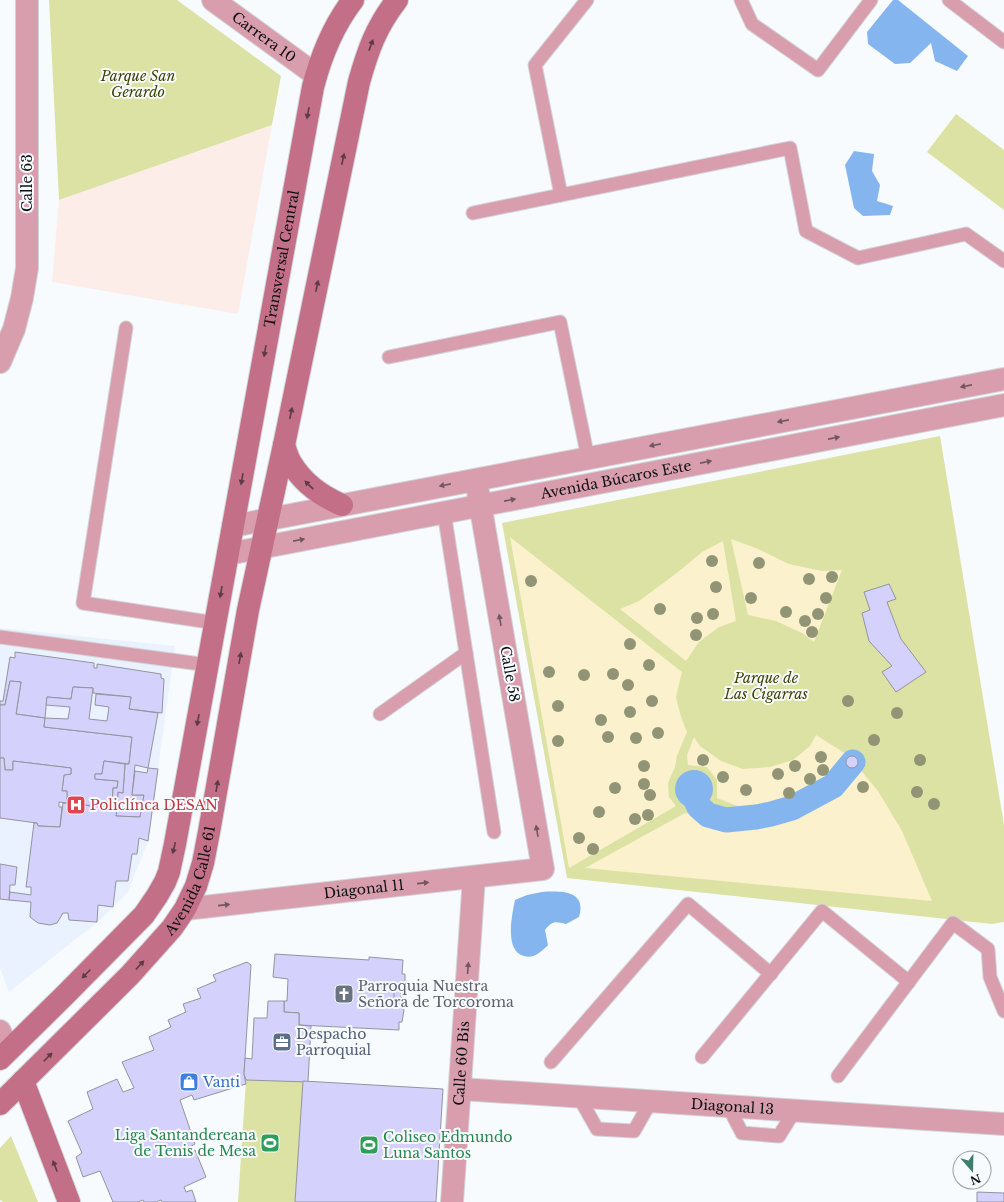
<svg xmlns="http://www.w3.org/2000/svg" width="1004" height="1202" font-family="'Libre Baskerville',serif">
<style>
.built{fill:#e9f2fe}
.education{fill:#fcede8}
.green{fill:#dbe2a4}
.sand{fill:#fbf1cc}
.water{fill:#85b5ef}
.lines{fill:none;stroke-linecap:round;stroke-linejoin:round}
.canal{stroke:#85b5ef;stroke-width:25}
.building{fill:#d4d1fc;stroke:#94949d}
.service-casing{stroke:#d2d5d8;stroke-width:15}
.minor-casing{stroke:#d2d5d8;stroke-width:24}
.tertiary-casing{stroke:#d2d5d8;stroke-width:24}
.secondary-casing{stroke:#d2d5d8;stroke-width:24}
.service{stroke:#d89ead;stroke-width:13}
.minor{stroke:#d89ead;stroke-width:22}
.tertiary{stroke:#d89ead;stroke-width:22}
.secondary{stroke:#c26f87;stroke-width:22}
.tree{fill:#929575}
.oneway{fill:#5e3a47}
.oneway2{fill:#725660}
.labels{text-anchor:middle;dominant-baseline:central;stroke-width:4;stroke-linejoin:round;paint-order:stroke}
.street-label{font-size:14px;fill:#0d0f12;stroke:#f8fbfe}
.park-label{font-size:14px;font-style:italic;fill:#3e4105;stroke:#f8fbfe}
.health-label{font-size:14px;fill:#be3a42;stroke:#f8fbfe;text-anchor:start}
.worship-label{font-size:14px;fill:#5b616d;stroke:#f8fbfe;text-anchor:start}
.service-label{font-size:14px;fill:#4e5e75;stroke:#f8fbfe;text-anchor:start}
.shop-label{font-size:14px;fill:#366cbe;stroke:#f8fbfe;text-anchor:start}
.leisure-label{font-size:14px;fill:#27864d;stroke:#f8fbfe;text-anchor:end}
</style>
<rect width="100%" height="100%" fill="#f8fbfe"/>
<path class="built" d="M0 628 175 646 148 841 128 892 100 920 9 992 0 968Z"/>
<path class="education" d="M272 125 238 314 52 282 59 200Z"/>
<g class="green">
<path d="M49 0H177L281 76 272 125 59 200Z"/>
<path d="M956 114 1004 150V210L927 152Z"/>
<path d="M940 436 1004 825V922L992 924 567 878 502 523Z"/>
<path d="M246 1080 303 1081 295 1202H238Z"/>
<path d="M11 1136 38 1202H3L0 1200V1148Z"/>
</g>
<g class="sand">
<path d="M510 537 682 672 676 697 681 717 687 732 677 756 675 767 668 783 669 797 676 806 569 868Z"/>
<path d="M731 539 756 548 789 564 822 571 842 570 814 642 802 633 776 621 748 615Z"/>
<path d="M723 541 736 621 719 627 699 642 686 661 620 609 639 601 678 572 702 552Z"/>
<path d="M816 735 846 754 827 780 803 795 770 805 740 807 717 798V780L707 767 688 765 687 755 694 737 700 746 721 761 743 769 770 767 793 760 810 746Z"/>
<path d="M858 767 878 791 902 831 932 901 585 868 685 813 708 815 726 820 754 818 771 814 792 808 833 786Z"/>
</g>
<g class="water">
<path d="M893 0H898L968 56 957 71 935 61 931 43 910 63 895 64 868 44 867 32Z"/>
<path d="M854 151 874 154 872 171 880 185 877 201 893 206 890 215 863 216 854 208 845 165Z"/>
<circle cx="694" cy="789" r="19"/>
<path d="M542 892C561 891 587 890 579 917L566 924C555 921 552 921 545 930L548 945C541 952 534 959 524 956 504 951 512 915 515 900L527 895Z"/>
</g>
<g class="lines">
<path class="canal" d="M692 792 699 807 708 815 726 820 756 817 771 814 792 808 833 786 853 762"/>
</g>
<g class="building">
<path d="M889 584 896 599 887 602 901 639 926 672 896 692 882 672 892 666 869 641 862 613 870 610 864 592Z"/>
<path d="M15 652 94 663V668H97V664L161 674V678L164 679 162 713 129 709 131 697 93 693V688L73 687 71 699 47 697 45 718 16 714 21 682 10 681 5 705H0V701H3L10 657 15 658Z"/>
<path d="M10 681 21 682 16 714 45 718 44 727 132 737 129 764 104 761 102 774H95V779L118 781 117 788H113L112 808 67 803V791H62L64 775 71 774V768L13 761V770H5L4 758H0V705H5Z"/>
<path d="M73 687 93 688 89 719 107 721 109 707 95 705 96 694 131 697 129 709 158 713 148 768 135 765 132 795H144L140 817 116 816 118 792 123 793 125 764H129L132 737 44 727 45 718 68 719 70 707 46 705 47 697 71 699Z"/>
<circle cx="852" cy="762" r="6"/>
<path d="M0 758H4L5 770H13V761L71 768V774L64 775 62 791H67V803L59 802V807H62L60 827 38 826 37 823 0 818Z"/>
<path d="M104 761 125 764 123 793 118 792 116 816 140 817 144 795H132L135 771 147 773 148 768 158 769 148 841 139 838 137 854H132L128 881H116L113 907 98 905 97 922 69 920 68 913H63L57 923 50 925 38 923 30 917 31 902 9 900 10 892 31 895V887H26L34 823H37L38 826 60 827 63 803 112 808 113 788H117L118 781 95 779V774H102Z"/>
<path d="M0 864 17 867 15 885H10L9 900 0 899Z"/>
<path d="M275 954 369 960V957L403 960 402 974H405V990H401V1005L404 1010 402 1022H399V1030L299 1025V1013L284 1012V1001H287L288 979 273 977Z"/>
<path d="M247 962 251 965 244 1074 246 1084 194 1100 192 1095 180 1100 195 1144 188 1148 190 1152 195 1150 206 1177 184 1187 186 1192 192 1190 196 1202H162L161 1200 156 1202H144L143 1200 138 1202H113L100 1171 83 1177 76 1157 82 1153 68 1121 93 1109 87 1092 117 1079 123 1092 134 1088 122 1062 154 1050 149 1037 171 1027 168 1020 186 1012 183 1004 201 998 197 989 216 981 213 975Z"/>
<path d="M394 989 401 990V1005H394Z"/>
<path d="M268 1001H284V1012L299 1013V1025L311 1026 308 1082 246 1080 244 1074 245 1058 252 1059 254 1018H267Z"/>
<path d="M303 1081 443 1089 436 1202H295Z"/>
<path d="M977 1192 1004 1193V1202H977Z"/>
</g>
<g class="lines">
<defs>
<g id="service">
<path d="M741 0 752 24 818 70 871 0"/>
<path d="M949 0 1004 42"/>
<path d="M561 195 535 65 587 0"/>
<path d="M473 213 790 148 806 231 858 258 966 234 1004 261"/>
<path d="M126 328 83 603 216 623"/>
<path d="M389 357 560 322 588 458"/>
<path d="M444 512 494 832"/>
<path d="M0 637 208 665"/>
<path d="M380 714 466 653"/>
<path d="M702 1057 822 911 909 982"/>
<path d="M551 1062 688 904 771 974"/>
<path d="M838 1076 953 923 988 949 990 977 1004 1011"/>
<path d="M579 1097 597 1129 634 1131 651 1101"/>
<path d="M728 1106 742 1133 779 1136 795 1110"/>
</g>
<g id="minor">
<path id="s1" d="M213 0 316 75"/>
<path id="s2" d="M185 909 543 869 476 480"/>
<path id="s3" d="M460 1089 1004 1124"/>
<path id="s4" d="M452 1202 474 877"/>
</g>
<g id="tertiary">
<path d="M0 362 14 329 22 298 27 268V0"/>
<path d="M233 526 1004 379"/>
<path id="s5" d="M228 554 1004 405"/>
<path d="M0 1031 8 1051"/>
</g>
<g id="secondary">
<path d="M284 445C286 451 288 458 291 463 303 483 321 496 342 505"/>
<path id="s6" d="M0 1059 65 995 144 915 157 896 165 882 169 872 175 844 313 87C321 56 333 26 353 0"/>
<path d="M23 1081 69 1202"/>
<path id="s7" d="M0 1104 130 975 172 928 185 909 196 886 203 863 209 832 248 610 284 445 359 82C368 50 376 27 397 0"/>
</g>
</defs>
<use href="#service" class="service-casing"/>
<use href="#minor" class="minor-casing"/>
<use href="#tertiary" class="tertiary-casing"/>
<use href="#secondary" class="secondary-casing"/>
<use href="#service" class="service"/>
<use href="#minor" class="minor"/>
<use href="#tertiary" class="tertiary"/>
<use href="#secondary" class="secondary"/>
</g>
<g class="tree">
<circle cx="712" cy="561" r="6"/>
<circle cx="759" cy="563" r="6"/>
<circle cx="832" cy="577" r="6"/>
<circle cx="809" cy="579" r="6"/>
<circle cx="531" cy="581" r="6"/>
<circle cx="716" cy="587" r="6"/>
<circle cx="751" cy="598" r="6"/>
<circle cx="826" cy="598" r="6"/>
<circle cx="660" cy="609" r="6"/>
<circle cx="786" cy="612" r="6"/>
<circle cx="713" cy="614" r="6"/>
<circle cx="818" cy="614" r="6"/>
<circle cx="697" cy="618" r="6"/>
<circle cx="805" cy="621" r="6"/>
<circle cx="812" cy="632" r="6"/>
<circle cx="696" cy="635" r="6"/>
<circle cx="630" cy="644" r="6"/>
<circle cx="649" cy="665" r="6"/>
<circle cx="549" cy="672" r="6"/>
<circle cx="613" cy="674" r="6"/>
<circle cx="584" cy="675" r="6"/>
<circle cx="628" cy="685" r="6"/>
<circle cx="652" cy="701" r="6"/>
<circle cx="848" cy="701" r="6"/>
<circle cx="558" cy="706" r="6"/>
<circle cx="630" cy="712" r="6"/>
<circle cx="897" cy="713" r="6"/>
<circle cx="601" cy="720" r="6"/>
<circle cx="658" cy="733" r="6"/>
<circle cx="608" cy="737" r="6"/>
<circle cx="636" cy="738" r="6"/>
<circle cx="874" cy="740" r="6"/>
<circle cx="558" cy="741" r="6"/>
<circle cx="821" cy="757" r="6"/>
<circle cx="703" cy="760" r="6"/>
<circle cx="920" cy="760" r="6"/>
<circle cx="644" cy="766" r="6"/>
<circle cx="795" cy="766" r="6"/>
<circle cx="823" cy="770" r="6"/>
<circle cx="778" cy="774" r="6"/>
<circle cx="723" cy="777" r="6"/>
<circle cx="810" cy="779" r="6"/>
<circle cx="644" cy="784" r="6"/>
<circle cx="863" cy="787" r="6"/>
<circle cx="615" cy="788" r="6"/>
<circle cx="746" cy="790" r="6"/>
<circle cx="917" cy="792" r="6"/>
<circle cx="789" cy="793" r="6"/>
<circle cx="650" cy="795" r="6"/>
<circle cx="934" cy="804" r="6"/>
<circle cx="599" cy="812" r="6"/>
<circle cx="648" cy="815" r="6"/>
<circle cx="635" cy="819" r="6"/>
<circle cx="579" cy="838" r="6"/>
<circle cx="593" cy="849" r="6"/>
</g>
<defs><path id="oneway-solid" d="M-6-.8H1V-3.2L6.5 0L1 3.2V.8H-6Z"/></defs>
<g class="oneway">
<use href="#oneway-solid" transform="translate(371 45) rotate(-70)"/>
<use href="#oneway-solid" transform="translate(308 113) rotate(100)"/>
<use href="#oneway-solid" transform="translate(343 159) rotate(-78)"/>
<use href="#oneway-solid" transform="translate(317 286) rotate(-78)"/>
<use href="#oneway-solid" transform="translate(265 351) rotate(100)"/>
<use href="#oneway-solid" transform="translate(291 413) rotate(-78)"/>
<use href="#oneway-solid" transform="translate(242 479) rotate(100)"/>
<use href="#oneway-solid" transform="translate(309 485) rotate(-136)"/>
<use href="#oneway-solid" transform="translate(221 592) rotate(100)"/>
<use href="#oneway-solid" transform="translate(240 658) rotate(-80)"/>
<use href="#oneway-solid" transform="translate(198 720) rotate(100)"/>
<use href="#oneway-solid" transform="translate(217 786) rotate(-80)"/>
<use href="#oneway-solid" transform="translate(174 848) rotate(103)"/>
<use href="#oneway-solid" transform="translate(140 965) rotate(-47)"/>
<use href="#oneway-solid" transform="translate(86 974) rotate(135)"/>
<use href="#oneway-solid" transform="translate(48 1057) rotate(-45)"/>
<use href="#oneway-solid" transform="translate(55 1166) rotate(-111)"/>
</g>
<g class="oneway2">
<use href="#oneway-solid" transform="translate(966 386) rotate(169)"/>
<use href="#oneway-solid" transform="translate(783 421) rotate(169)"/>
<use href="#oneway-solid" transform="translate(834 438) rotate(-11)"/>
<use href="#oneway-solid" transform="translate(655 445) rotate(169)"/>
<use href="#oneway-solid" transform="translate(706 462) rotate(-11)"/>
<use href="#oneway-solid" transform="translate(445 485) rotate(169)"/>
<use href="#oneway-solid" transform="translate(510 500) rotate(-11)"/>
<use href="#oneway-solid" transform="translate(299 540) rotate(-11)"/>
<use href="#oneway-solid" transform="translate(500 620) rotate(-100)"/>
<use href="#oneway-solid" transform="translate(537 831) rotate(-100)"/>
<use href="#oneway-solid" transform="translate(423 883) rotate(-6)"/>
<use href="#oneway-solid" transform="translate(224 905) rotate(-6)"/>
<use href="#oneway-solid" transform="translate(468 968) rotate(-86)"/>
</g>
<defs>
<symbol id="hospital-square" viewBox="-11 -11 22 22"><rect x="-9" y="-9" width="18" height="18" rx="4" fill="#e0444e" stroke="#f8fbfe"/><path d="M-5-5h3v3.5h4V-5h3V5h-3V1.5h-4V5h-3Z" fill="#fff"/></symbol>
<symbol id="church-square" viewBox="-11 -11 22 22"><rect x="-9" y="-9" width="18" height="18" rx="4" fill="#6b7280" stroke="#f8fbfe"/><path d="M-1.2-6h2.4v3.5h3.3v2.4h-3.3V6h-2.4V-.1h-3.3v-2.4h3.3Z" fill="#fff"/></symbol>
<symbol id="office-square" viewBox="-11 -11 22 22"><rect x="-9" y="-9" width="18" height="18" rx="4" fill="#5c6f8a" stroke="#f8fbfe"/><path d="M-6-3h4V-5.5h4V-3h4V5H-6ZM-1-4.5V-3h2v-1.5ZM-6 0V1H6V0Z" fill="#fff"/></symbol>
<symbol id="shop-square" viewBox="-11 -11 22 22"><rect x="-9" y="-9" width="18" height="18" rx="4" fill="#3f7fe0" stroke="#f8fbfe"/><path d="M-5-2.5h2.3a2.7 3.5 0 0 1 5.4 0H5L5.5 6h-11ZM-1.5-2.5h3a1.5 2.3 0 0 0-3 0Z" fill="#fff"/></symbol>
<symbol id="stadium-square" viewBox="-11 -11 22 22"><rect x="-9" y="-9" width="18" height="18" rx="4" fill="#2e9e5b" stroke="#f8fbfe"/><path d="M0-5a6.5 5 0 1 0 0 10a6.5 5 0 1 0 0-10ZM-3.5-1.8h7v3.6h-7Z" fill="#fff"/></symbol>
</defs>
<g fill-rule="evenodd">
<use href="#hospital-square" x="65" y="794" width="22" height="22"/>
<use href="#church-square" x="333" y="983" width="22" height="22"/>
<use href="#office-square" x="271" y="1031" width="22" height="22"/>
<use href="#shop-square" x="178" y="1071" width="22" height="22"/>
<use href="#stadium-square" x="259" y="1132" width="22" height="22"/>
<use href="#stadium-square" x="358" y="1134" width="22" height="22"/>
</g>
<g class="labels">
<g class="street-label">
<text stroke="none"><textPath href="#s1" startOffset="63">Carrera 10</textPath></text>
<text transform="translate(27 183) rotate(-90)">Calle 63</text>
<text stroke="none"><textPath href="#s6" startOffset="877">Transversal Central</textPath></text>
<text stroke="none"><textPath href="#s5" startOffset="395">Avenida Búcaros Este</textPath></text>
<text transform="translate(510 674) rotate(80)">Calle 58</text>
<text stroke="none"><textPath href="#s7" startOffset="298">Avenida Calle 61</textPath></text>
<text stroke="none"><textPath href="#s2" startOffset="180">Diagonal 11</textPath></text>
<text stroke="none"><textPath href="#s4" startOffset="139">Calle 60 Bis</textPath></text>
<text stroke="none"><textPath href="#s3" startOffset="273">Diagonal 13</textPath></text>
</g>
<g class="park-label">
<text x="138" y="76">Parque San<tspan x="138" dy="16">Gerardo</tspan></text>
<text x="766" y="678">Parque de<tspan x="766" dy="16">Las Cigarras</tspan></text>
</g>
<g class="health-label">
<text x="90" y="805">Policlínca DESAN</text>
</g>
<g class="worship-label">
<text x="358" y="986">Parroquia Nuestra<tspan x="358" dy="16">Señora de Torcoroma</tspan></text>
</g>
<g class="service-label">
<text x="296" y="1034">Despacho<tspan x="296" dy="16">Parroquial</tspan></text>
</g>
<g class="shop-label">
<text x="203" y="1082">Vanti</text>
</g>
<g class="leisure-label">
<text x="256" y="1135">Liga Santandereana<tspan x="256" dy="16">de Tenis de Mesa</tspan></text>
<text x="383" y="1137" text-anchor="start">Coliseo Edmundo<tspan x="383" dy="16">Luna Santos</tspan></text>
</g>
</g>
<g transform="translate(972 1170) rotate(160)"><circle r="19" fill="#f8fbfe" stroke="#9a9da0"/>
<path d="M0-3L7 15L0 10L-7 15Z" fill="#3d7d6b"/>
<text y="-6" font-size="11" font-weight="bold" text-anchor="middle" fill="#0d0f12">N</text>
</g>
</svg>
